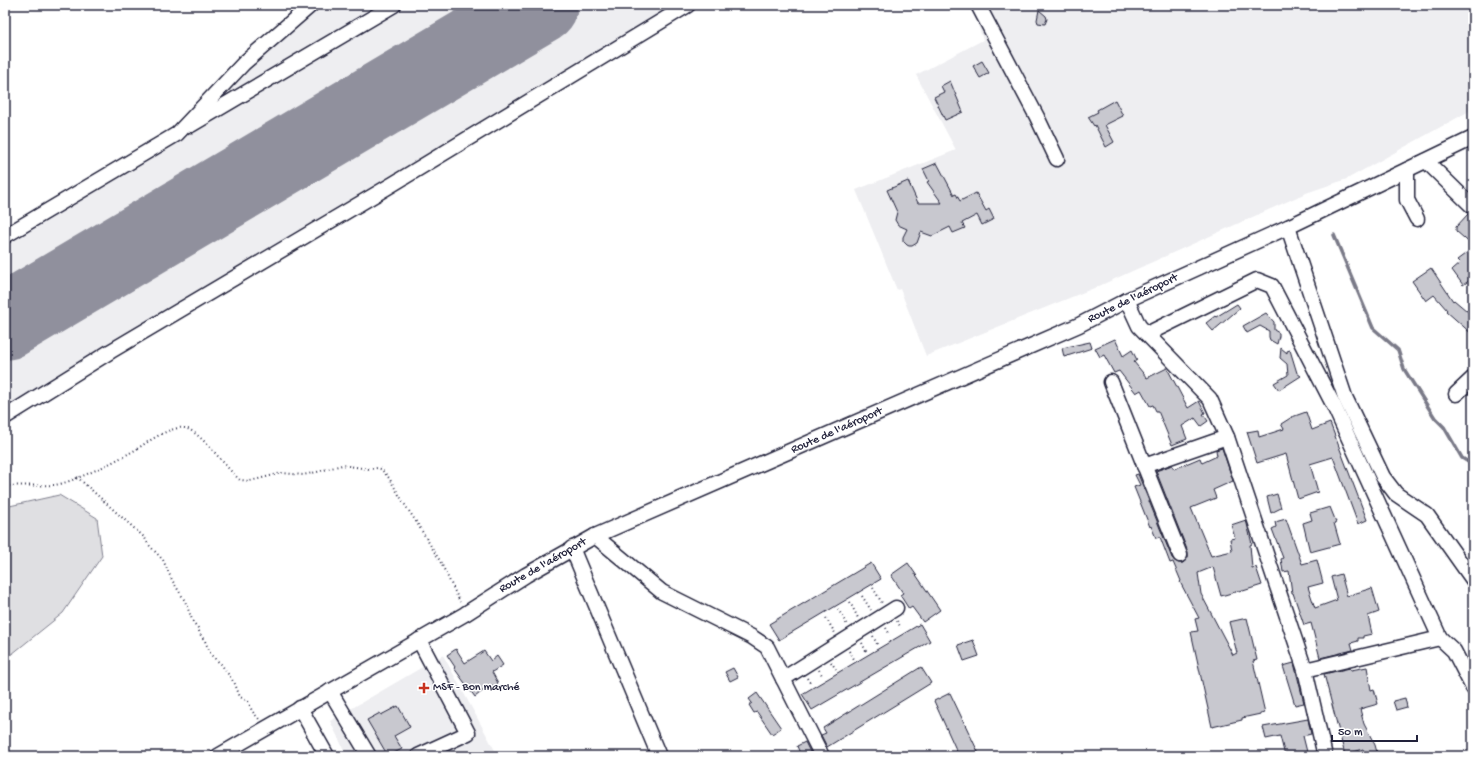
<svg xmlns="http://www.w3.org/2000/svg" width="1478" height="761" font-family="'Gochi Hand',sans-serif">
<style>
.built{fill:#eeeef1}
.green{fill:#dfdfe2;stroke:#80808e}
.lines{fill:none;stroke-linecap:round;stroke-linejoin:round}
.stream{stroke:#7a7a88;stroke-width:3.5}
.runway{stroke:#90909d;stroke-width:76}
.building{fill:#c8c8cf;stroke:#22223b}
.minor-casing{stroke:#22223b;stroke-width:17}
.path{stroke:#22223b;stroke-width:2;stroke-dasharray:1 3;stroke-linecap:butt}
.minor{stroke:#fff;stroke-width:14}
.poi-dot{fill:#c8321e;stroke:#fff;stroke-width:1.5}
.labels{text-anchor:middle;dominant-baseline:central;stroke-width:3;stroke-linejoin:round;paint-order:stroke}
.street-label{font-size:12px;fill:#22223b;stroke:#fff}
.poi-label{font-size:12px;fill:#22223b;stroke:#fff;text-anchor:start}
</style>
<rect width="100%" height="100%" fill="#fff"/>
<filter id="ink" filterUnits="userSpaceOnUse"><feTurbulence type="fractalNoise" baseFrequency=".025" numOctaves="2"/><feDisplacementMap in="SourceGraphic" scale="8" xChannelSelector="R" yChannelSelector="G"/><feConvolveMatrix kernelMatrix="1 2 1 2 8 2 1 2 1" color-interpolation-filters="sRGB"/></filter>
<g filter="url(#ink)">
<g class="built">
<path d="M305 5H700L430 171 253 272 117 354 5 428V230L178 127Z"/>
<path d="M968 5H1473V109L1347 179 1306 193 1099 286 926 356 900 289 897 290 856 190 956 150 916 75 983 40 977 22Z"/>
<path d="M443 655 498 756H347L330 721Z"/>
</g>
<path class="green" d="M59 495 97 518 102 556 63 613 12 654H5V507Z"/>
<g class="lines">
<path class="stream" d="M1334 235 1373 328 1398 350 1404 369 1435 418 1444 427 1462 458 1473 465"/>
<path class="runway" d="M5 322 540 5"/>
</g>
<g class="building">
<path d="M1039 10 1046 16 1047 19 1045 24 1038 23 1037 20Z"/>
<path d="M982 61 989 73 980 78 973 66Z"/>
<path d="M950 81 963 112 945 120 934 97 944 92 941 86Z"/>
<path d="M1115 100 1123 116 1105 125 1114 142 1106 147 1095 125 1094 126 1088 117 1098 112 1097 110Z"/>
<path d="M937 163 954 195 956 194 960 201 976 193 986 211 989 209 994 219 982 225 977 215 962 223 965 228 953 233 950 227 932 236 921 232 917 243 912 246H909L907 245 903 241V237L907 229 898 225 895 220 897 212 887 190 908 181 918 203H942L927 182 929 181 923 169Z"/>
<path d="M1468 214 1473 215V246L1456 231V227Z"/>
<path d="M1473 248V278L1463 285 1452 270 1460 263 1457 260Z"/>
<path d="M1431 268 1453 301 1454 300 1473 316V335L1446 311 1447 310 1434 295 1426 301 1412 281Z"/>
<path d="M1237 304 1240 308 1213 331 1206 323 1215 316 1216 317Z"/>
<path d="M1266 313 1274 322V330L1279 333V336L1277 344 1270 340 1269 337V331L1260 326 1247 333 1243 326Z"/>
<path d="M1115 339 1123 356 1132 350 1137 360 1134 362 1147 378 1167 368 1188 408 1199 401 1205 413 1203 414 1208 421 1201 426 1195 418 1182 426 1187 439 1172 445 1158 411H1156L1153 405 1150 406 1141 390 1136 393 1119 371 1114 373 1104 355 1100 357 1095 348Z"/>
<path d="M1090 342 1092 348 1064 357 1062 348Z"/>
<path d="M1281 348 1287 353V351L1290 350 1297 373 1301 376 1279 390 1274 383 1288 375 1287 364 1280 358Z"/>
<path d="M1306 412 1312 430 1330 423 1367 520 1358 524 1333 457 1310 464 1318 492 1298 499 1286 454 1257 463 1247 432 1258 430 1259 437 1284 429 1281 424 1292 417Z"/>
<path d="M1222 448 1233 481 1213 490 1216 498 1191 508 1211 556 1232 551 1230 539 1235 538 1231 525 1246 520 1252 544 1250 545 1252 568 1256 567 1262 585 1243 591 1242 590 1221 596 1213 567 1198 573 1201 594 1233 655 1237 653 1229 622 1247 618 1257 660 1253 661 1265 713 1242 718V720L1212 727 1191 632 1198 631 1195 619 1199 618 1180 582 1181 581 1173 562 1170 563 1160 537 1156 538 1151 526 1150 527 1134 487 1140 485 1135 475 1138 474 1172 558 1178 563H1183L1188 557V552L1156 471 1172 465 1174 469 1200 458 1202 463 1217 456 1216 450Z"/>
<path d="M1277 494 1281 508 1271 513 1267 497Z"/>
<path d="M1330 507 1336 522 1334 523 1340 544 1310 552 1303 523 1312 520 1310 513Z"/>
<path d="M1286 519 1302 564 1317 560 1323 583 1308 587 1315 608 1337 600 1331 577 1341 574 1347 596 1372 588 1379 612 1368 616 1372 634 1363 636V638H1358V641L1351 643 1353 650 1320 658 1311 623 1304 625 1293 593H1292L1289 571 1283 572 1281 559 1283 558 1272 529 1276 527 1275 522Z"/>
<path d="M871 563 881 579 779 640 769 624Z"/>
<path d="M908 563 940 610 923 622 912 607 909 609 900 595 903 593 891 575Z"/>
<path d="M920 624 930 641 812 710 802 694Z"/>
<path d="M973 640 979 656 964 661 958 645Z"/>
<path d="M456 649 465 663 484 651 491 661 497 656 503 665 492 672 498 683 486 691 485 689 475 697 454 668 455 667 447 655Z"/>
<path d="M1294 663 1304 703 1295 705 1283 666Z"/>
<path d="M921 667 931 683 827 747 821 735 826 733 823 728Z"/>
<path d="M1367 667 1371 690 1374 689 1378 704 1360 709 1364 724 1375 745 1378 756H1365L1363 749 1345 755 1324 674 1350 668 1351 670Z"/>
<path d="M733 668 738 677 730 681 725 672Z"/>
<path d="M757 693 781 728 772 734 757 712 754 713 749 705 752 703 749 699Z"/>
<path d="M950 693 980 756H959L934 701Z"/>
<path d="M1405 698 1407 707 1396 710 1393 701Z"/>
<path d="M398 706 410 727 394 736 402 749 388 756 367 720 380 713 381 715Z"/>
<path d="M1308 719 1311 734 1303 736 1308 756H1285L1280 736 1266 739 1263 727Z"/>
<path d="M805 742 812 756H801L797 746Z"/>
</g>
<g class="lines">
<defs>
<g id="minor">
<path d="M978 5 1037 117 1057 159"/>
<path d="M191 125 394 5"/>
<path d="M1426 161 1473 207"/>
<path d="M1407 170V200L1417 219"/>
<path d="M1288 227 1345 397 1383 477 1396 494 1427 515 1473 580"/>
<path d="M5 236 177 134 244 63 311 5"/>
<path d="M1127 300 1139 326 1210 399 1227 437 1305 670 1325 756"/>
<path d="M1147 334 1257 280 1272 286 1334 406 1440 638 1454 651 1473 688"/>
<path d="M1111 382 1180 555"/>
<path d="M1456 394 1473 378"/>
<path d="M5 417 111 351 393 184 688 5"/>
<path d="M1144 466 1227 437"/>
<path d="M595 536 662 592 752 637 767 647 822 756"/>
<path d="M572 548 659 756"/>
<path d="M1305 670 1440 638"/>
<path d="M783 679 896 608"/>
<path d="M330 691 369 756"/>
<path d="M300 708 327 756"/>
<path d="M218 756 465 614 526 575 595 536 1079 325 1127 300 1288 227 1473 138"/>
<path d="M418 756 468 733 419 640"/>
</g>
</defs>
<use href="#minor" class="minor-casing"/>
<g class="path">
<path d="M77 477 145 538 148 544 163 560 172 580 185 601 193 622 198 628 200 634 205 641 211 655 221 664 235 684 240 697 248 701 252 711 259 719"/>
<path d="M5 486C21 485 38 486 54 485 72 483 111 463 128 454 142 447 172 422 188 429 205 437 225 467 240 480L250 481 282 473 303 475 317 472 342 465 369 469 377 468 381 469 389 478 405 505 417 523 440 561 460 602"/>
<path d="M873 588 882 603"/>
<path d="M862 596 871 610"/>
<path d="M850 602 858 618"/>
<path d="M838 609 847 625"/>
<path d="M826 618 835 633"/>
<path d="M897 621 901 628"/>
<path d="M886 628 890 635"/>
<path d="M873 636 877 644"/>
<path d="M862 643 866 651"/>
<path d="M849 651 854 659"/>
<path d="M831 662 836 669"/>
<path d="M819 670 822 675"/>
<path d="M807 678 811 684"/>
</g>
<use href="#minor" class="minor"/>
</g>
</g>
<path class="poi-dot" d="M422 682h4v4h4v4h-4v4h-4v-4h-4v-4h4z"/>
<g class="labels">
<g class="street-label">
<text transform="translate(1133 299) rotate(-26)">Route de l'aéroport</text>
<text transform="translate(837 431) rotate(-24)">Route de l'aéroport</text>
<text transform="translate(543 566) rotate(-30)">Route de l'aéroport</text>
</g>
<g class="poi-label">
<text x="433" y="688">MSF - Bon marché</text>
</g>
</g>
<rect width="1478" height="761" fill="none" stroke="#fff" stroke-width="20"/>
<rect x="10" y="10" width="1458" height="741" fill="none" stroke="#22223b" stroke-width="1.5" filter="url(#ink)"/>
<path d="M1332 735v6h85v-6" fill="none" stroke="#22223b" stroke-width="2"/>
<text x="1338" y="735" font-size="12" fill="#22223b" stroke="#ffffff" stroke-width="3" paint-order="stroke">50 m</text>
</svg>
